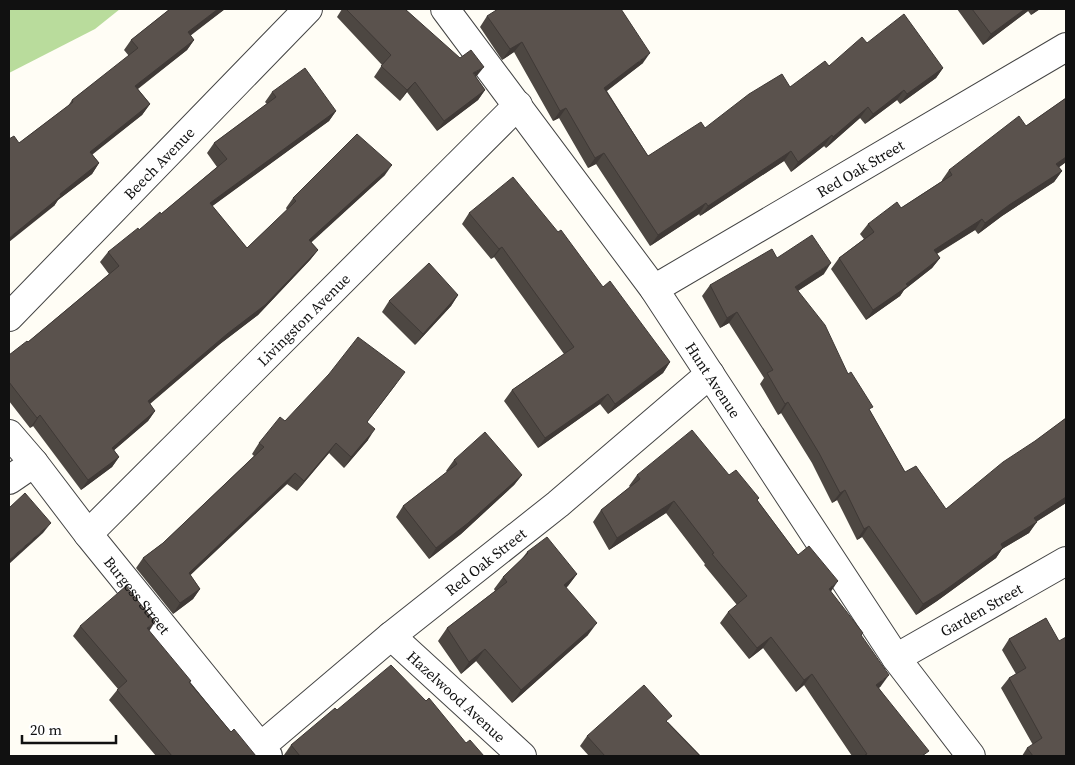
<svg xmlns="http://www.w3.org/2000/svg" width="1075" height="765" font-family="'Source Serif 4',serif">
<style>
.forest{fill:#b9dc9c}
.lines{fill:none;stroke-linecap:round;stroke-linejoin:round}
.minor-casing{stroke:#444;stroke-width:30}
.minor{stroke:#fff;stroke-width:28}
.wall{fill:#4d4742}
.shaded-wall{fill:#3f3936}
.building{fill:#5a524d;stroke:#3f3936}
.labels{text-anchor:middle;dominant-baseline:central;stroke-width:5;stroke-linejoin:round;paint-order:stroke}
.street-label{font-size:15px;fill:#111;stroke:#fff}
</style>
<rect width="100%" height="100%" fill="#fffdf5"/>
<path class="forest" d="M9 9H120L95 29 9 73Z"/>
<g class="lines">
<defs>
<g id="minor">
<path id="s1" d="M445 9 654 289 896 658 971 756"/>
<path id="s2" d="M654 289 1066 47"/>
<path id="s3" d="M9 317 308 9"/>
<path id="s4" d="M9 434 34 463 88 534 268 756"/>
<path d="M9 480 34 463"/>
<path id="s5" d="M88 534 518 105"/>
<path id="s6" d="M391 636 522 756"/>
<path id="s7" d="M896 658 1066 561"/>
<path id="s8" d="M260 747 391 636 558 504 710 374"/>
</g>
</defs>
<use href="#minor" class="minor-casing"/>
<use href="#minor" class="minor"/>
</g>
<g class="wall">
<path d="M170 9H225L190 35 194 40 187 50 138 89 150 104 142 115 92 154 99 163 92 174 58 200 54 206 19 143 68 106 72 100 129 56 124 50 131 40Z"/>
<path d="M342 9H405L476 77 485 90 478 100 437 131 407 92 400 101 374 77 382 65 337 17Z"/>
<path d="M957 9H1040L1031 15 1028 11 983 45Z"/>
<path d="M487 16 643 63 607 91 648 156 790 87 829 66 867 43 943 68 936 78 900 104 897 100 865 124 860 118 826 148 824 146 791 172 784 161 700 216 699 214 650 246 596 164 588 168 559 118 553 121 514 52 502 60 480 27Z"/>
<path d="M272 92 336 111 329 121 212 206 247 248 287 210 286 208 293 198 385 175 311 242 318 250 310 260 258 315 220 344 150 404 155 411 148 421 114 450 119 457 112 467 81 490 33 426 30 428 9 401V355L28 342 109 274 100 262 108 252 161 214 217 167 207 153 214 143 267 104 265 102Z"/>
<path d="M1066 98V162L1059 167 1062 171 1054 182 1002 216 978 234 975 230 937 254 940 258 932 268 904 290 900 296 866 320 831 269 839 258 864 239 860 234 868 224 901 208 942 181V180L949 170 1026 126Z"/>
<path d="M469 213 603 287 670 362 663 373 608 414 600 404 538 448 504 401 512 390 564 354 494 257 491 259 462 224Z"/>
<path d="M777 258 824 274 798 291 870 411 905 472 946 509 1066 418V503L1036 522 1029 533 1002 549 996 558 937 601 916 615 862 537 857 540 837 500 832 503 812 463 781 413 778 415 760 384 764 378 729 323 720 328 702 296 710 285Z"/>
<path d="M458 295 451 306 415 345 382 312 389 301Z"/>
<path d="M397 383 367 422 368 440 344 468 329 453 297 491 287 484 190 575 200 589 193 599 173 614 136 568 143 558 163 543 254 456 252 454 259 443 285 421Z"/>
<path d="M454 460 522 475 514 485 461 534 429 559 396 517 403 506 447 472 446 471Z"/>
<path d="M637 475H729L757 500 798 555 831 592 861 635 881 686 879 688 925 756H852L804 685 796 692 763 648 749 659 720 623 728 612 737 605 704 565 705 564 666 513 609 550 593 522 601 510 630 487 629 486Z"/>
<path d="M527 552 577 574 566 588 588 635 512 703 476 661 461 674 438 641 447 628 495 591 494 589 503 577 521 560Z"/>
<path d="M1046 618 1066 756H1022L1027 748 1033 745 1001 688 1009 678 1016 674 1002 650 1009 639Z"/>
<path d="M80 626 149 631 190 682 231 732 256 756H156L109 700 118 689 73 636Z"/>
<path d="M337 710 466 743 484 756H285L284 755 291 745Z"/>
<path d="M668 722 701 756H589L580 746 587 736Z"/>
</g>
<g class="shaded-wall">
<path d="M218 9H225L181 43 188 32Z"/>
<path d="M1025 9H1030L1028 11 983 45 991 34Z"/>
<path d="M1035 9H1040L1031 15Z"/>
<path d="M194 40 187 50 128 96 135 86Z"/>
<path d="M522 42 514 52 502 60 510 49Z"/>
<path d="M650 53 643 63 597 98 604 88Z"/>
<path d="M484 67 476 77 473 73Z"/>
<path d="M943 68 936 78 900 104 907 94Z"/>
<path d="M415 82 407 92 400 101 407 90Z"/>
<path d="M485 90 478 100 437 131 444 121Z"/>
<path d="M904 90 897 100 865 124 873 114Z"/>
<path d="M150 104 142 115 83 162 90 152Z"/>
<path d="M868 107 860 118 826 148 833 137Z"/>
<path d="M566 108 559 118 553 121 560 111Z"/>
<path d="M336 111 329 121 203 213 210 203Z"/>
<path d="M832 135 824 146 791 172 798 162Z"/>
<path d="M791 151 784 161 700 216 708 206Z"/>
<path d="M604 153 596 164 588 168 595 158Z"/>
<path d="M1066 157V162L1049 175 1056 164Z"/>
<path d="M99 163 92 174 58 200 54 206 9 242V238L60 194Z"/>
<path d="M392 165 385 175 302 251 309 240Z"/>
<path d="M1062 171 1054 182 1002 216 978 234 985 223 1009 205Z"/>
<path d="M706 203 699 214 650 246 658 235Z"/>
<path d="M982 219 975 230 926 260 934 250Z"/>
<path d="M502 247 494 257 491 259 499 249Z"/>
<path d="M318 250 310 260 258 315 220 344 141 411 148 401Z"/>
<path d="M940 258 932 268 904 290 900 296 866 320 873 310Z"/>
<path d="M831 263 824 274 788 297 795 287Z"/>
<path d="M458 295 451 306 415 345 423 334Z"/>
<path d="M737 312 729 323 720 328 727 318Z"/>
<path d="M670 362 663 373 608 414 615 404Z"/>
<path d="M608 394 600 404 538 448 545 438Z"/>
<path d="M788 402 781 413 778 415 785 404Z"/>
<path d="M155 411 148 421 105 458 112 448Z"/>
<path d="M40 415 33 426 30 428 37 418Z"/>
<path d="M375 429 368 440 344 468 351 457Z"/>
<path d="M336 443 329 453 297 491 304 481Z"/>
<path d="M119 457 112 467 81 490 88 480Z"/>
<path d="M295 473 287 484 181 584 189 573Z"/>
<path d="M522 475 514 485 461 534 429 559 436 548Z"/>
<path d="M845 490 837 500 832 503 840 493Z"/>
<path d="M1066 497V503L1026 528 1034 518Z"/>
<path d="M674 501 666 513 609 550 617 538Z"/>
<path d="M1037 522 1029 533 1002 549 996 558 937 601 916 615 923 604 1001 544Z"/>
<path d="M51 523 43 533 9 564V560Z"/>
<path d="M869 526 862 537 857 540 864 529Z"/>
<path d="M577 574 568 586 555 598 564 585Z"/>
<path d="M838 581 830 593 829 589Z"/>
<path d="M200 589 193 599 173 614 180 603Z"/>
<path d="M155 622 148 633 147 628Z"/>
<path d="M597 623 588 635 512 703 521 690Z"/>
<path d="M771 637 763 648 749 659 757 648Z"/>
<path d="M485 649 476 661 461 674 469 662Z"/>
<path d="M812 674 804 685 796 692 804 680Z"/>
<path d="M889 675 881 686 868 697 876 685Z"/>
</g>
<g class="building">
<path d="M170 9H218L188 32 194 40 135 86 150 104 90 152 99 163 60 194 61 196 9 238V139L14 136 19 143 73 102 72 100 138 48 131 40Z"/>
<path d="M346 9H405L460 58 471 50 484 67 473 73 485 90 444 121 415 82 407 90 381 66 391 55Z"/>
<path d="M498 9H621L650 53 604 88 648 156 701 122 705 128 749 94 782 74 790 87 825 61 829 66 862 37 867 43 904 14 943 68 907 94 904 90 873 114 868 107 833 137 832 135 798 162 791 151 708 206 706 203 658 235 604 153 595 158 566 108 560 111 522 42 510 49 487 16Z"/>
<path d="M972 9H1025L991 34Z"/>
<path d="M305 68 336 111 210 203 247 248 296 201 293 198 357 134 392 165 309 240 318 250 265 305 227 334 148 401 155 411 112 448 119 457 88 480 40 415 37 418 9 382V355L27 341 28 342 119 266 108 252 138 228 139 230 160 212 161 214 227 159 214 143 276 97 272 92Z"/>
<path d="M1066 98V157L1056 164 1062 171 1009 205 985 223 982 219 934 250 940 258 906 284 908 286 873 310 839 258 874 232 868 224 897 202 901 208 952 175 949 170 1019 116 1026 126Z"/>
<path d="M513 177 558 232 561 230 603 287 610 281 670 362 615 404 608 394 545 438 512 390 574 347 502 247 499 249 469 213Z"/>
<path d="M812 235 831 263 795 287 825 325 848 374 851 372 873 407 869 409 905 472 916 466 946 509 1003 462 1035 441 1066 418V497L1034 518 1037 522 1001 544 1003 548 944 591 923 604 869 526 864 529 845 490 840 493 819 453 788 402 785 404 767 373 773 370 737 312 727 318 710 285 772 249 777 258Z"/>
<path d="M429 263 458 295 423 334 389 301Z"/>
<path d="M358 337 405 372 367 422 375 429 351 457 336 443 304 481 295 473 189 573 200 589 180 603 143 558 163 543 264 447 259 443 280 417 285 421 329 374Z"/>
<path d="M692 430 729 475 736 470 759 498 757 500 798 555 809 546 838 581 829 589 863 633 861 635 889 675 876 685 929 751 922 756H865V755L867 754 812 674 804 680 771 637 757 648 728 612 747 596 712 554 714 553 674 501 617 538 601 510 640 479 637 475Z"/>
<path d="M485 432 522 475 468 523 436 548 403 506 457 464 454 460Z"/>
<path d="M25 493 51 523 9 560V508Z"/>
<path d="M547 537 577 574 564 585 597 623 521 690 485 649 469 662 447 628 507 582 503 577 528 553 527 552Z"/>
<path d="M126 586 155 622 147 628 191 681 189 682 231 732 234 729 256 756H172L117 690 127 681 80 626Z"/>
<path d="M1046 618 1059 641 1066 637V756H1033L1027 748 1042 738 1009 678 1026 668 1009 639Z"/>
<path d="M391 665 426 701 429 698 466 743 470 740 484 756H300L291 745 335 708 337 710Z"/>
<path d="M644 685 672 716 666 721 700 756H605L587 736Z"/>
</g>
<g class="labels">
<g class="street-label">
<text stroke="none"><textPath href="#s3" startOffset="215">Beech Avenue</textPath></text>
<text stroke="none"><textPath href="#s2" startOffset="239">Red Oak Street</textPath></text>
<text stroke="none"><textPath href="#s5" startOffset="304">Livingston Avenue</textPath></text>
<text stroke="none"><textPath href="#s1" startOffset="458">Hunt Avenue</textPath></text>
<text stroke="none"><textPath href="#s8" startOffset="292">Red Oak Street</textPath></text>
<text stroke="none"><textPath href="#s4" startOffset="206">Burgess Street</textPath></text>
<text stroke="none"><textPath href="#s7" startOffset="98">Garden Street</textPath></text>
<text stroke="none"><textPath href="#s6" startOffset="89">Hazelwood Avenue</textPath></text>
</g>
</g>
<rect width="1075" height="765" fill="none" stroke="#111111" stroke-width="20"/>
<path d="M22 735v8h94v-8" fill="none" stroke="#111111" stroke-width="2.5"/>
<text x="30" y="735" font-size="15" fill="#111111" stroke="#ffffff" stroke-width="4" paint-order="stroke">20 m</text>
</svg>
